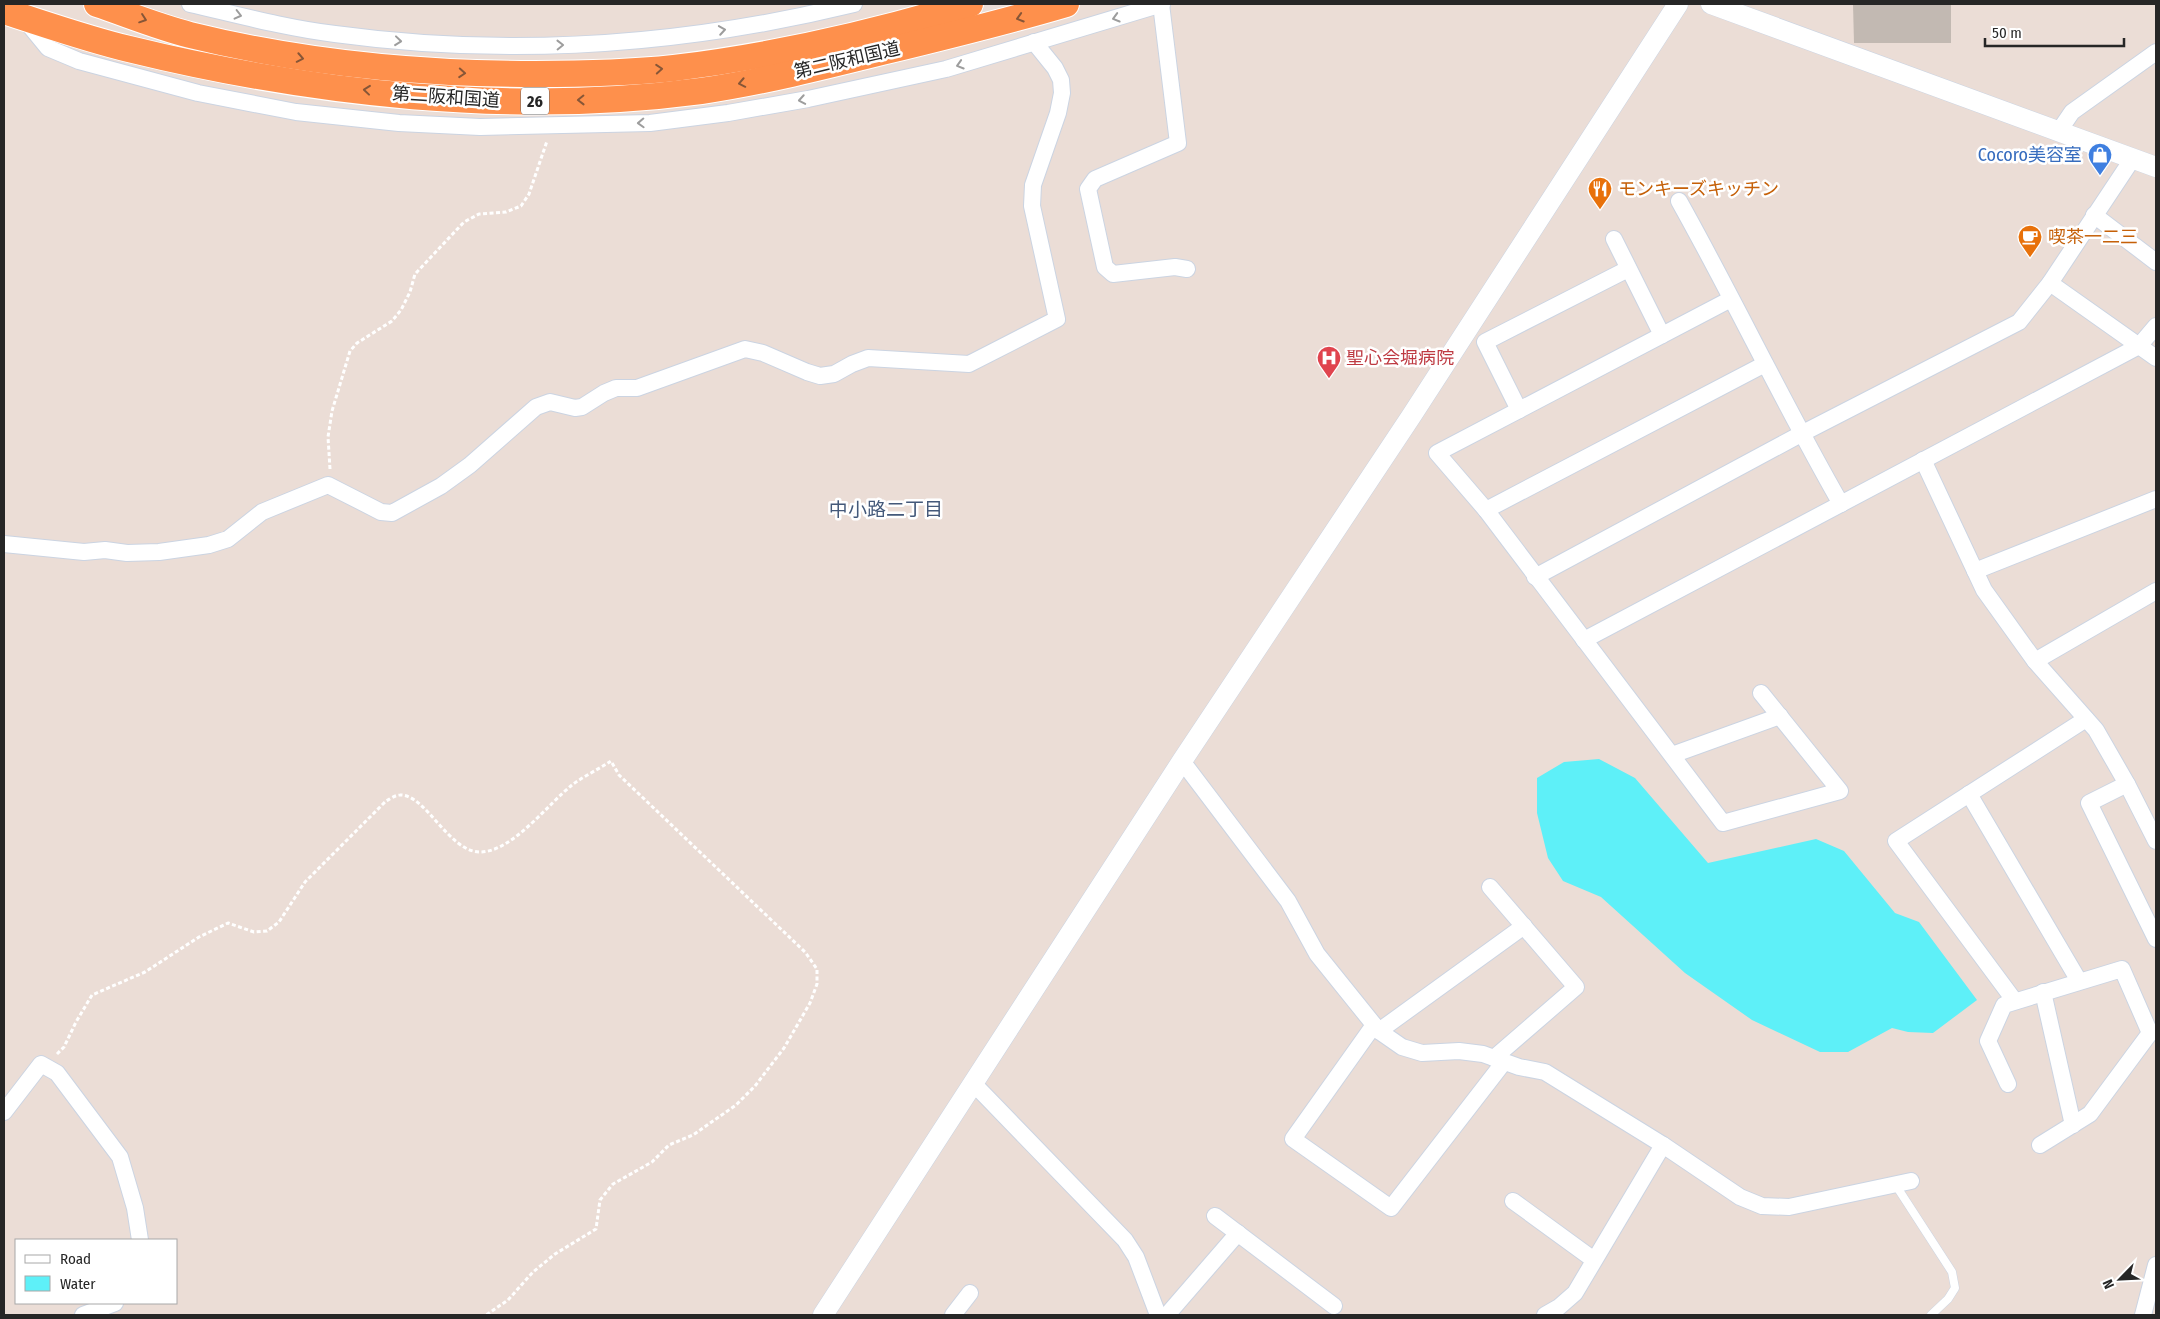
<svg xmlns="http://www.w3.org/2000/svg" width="2160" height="1319" font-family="'Fira Sans Condensed','Noto Sans JP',sans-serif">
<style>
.water{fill:#5ef0f8}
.building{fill:#c2b9b2}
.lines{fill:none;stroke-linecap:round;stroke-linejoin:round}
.service-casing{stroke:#cbd4e2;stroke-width:9}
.minor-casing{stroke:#cbd4e2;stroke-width:18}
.tertiary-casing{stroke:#cbd4e2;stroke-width:21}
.trunk-casing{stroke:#fff;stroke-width:28}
.path{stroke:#fff;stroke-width:3;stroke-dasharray:4 2.5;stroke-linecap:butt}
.service{stroke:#fff;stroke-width:8}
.minor{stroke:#fff;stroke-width:16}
.tertiary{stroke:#fff;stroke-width:20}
.trunk{stroke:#fe904c;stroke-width:26}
.oneway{stroke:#9d9d9d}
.oneway2{stroke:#875637}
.labels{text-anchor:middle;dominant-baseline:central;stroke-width:5;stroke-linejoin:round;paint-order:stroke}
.shield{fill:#fff;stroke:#676767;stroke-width:1}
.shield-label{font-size:16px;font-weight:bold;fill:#262626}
.street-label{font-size:18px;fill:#262626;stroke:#fff}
.shop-label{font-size:18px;fill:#366cbe;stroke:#fff;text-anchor:end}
.food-label{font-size:18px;fill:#c56008;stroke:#fff;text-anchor:start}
.health-label{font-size:18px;fill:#be3a42;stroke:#fff;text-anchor:start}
.neighbourhood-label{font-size:19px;fill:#44597a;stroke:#fff}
</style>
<rect width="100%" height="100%" fill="#ebddd6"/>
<path class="water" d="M1599 759 1635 778 1708 863 1816 839 1844 851 1895 913 1919 922 1977 1000 1933 1033 1908 1032 1892 1028 1848 1052H1820L1752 1020 1685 973 1601 897 1563 881 1548 858 1537 813V778L1564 762Z"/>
<path class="building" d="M1853 4H1951V43H1854Z"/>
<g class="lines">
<defs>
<path id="service" d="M1895 1184 1952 1272 1955 1288 1948 1299 1931 1315"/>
<g id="minor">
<path d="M190 4C238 15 286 28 335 34 511 58 682 46 854 4"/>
<path d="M1161 4 1178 143 1095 179 1088 189 1105 267 1113 274 1175 267 1187 269"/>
<path d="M25 20 48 48 79 61 198 93 296 112 399 123 480 127 650 123 728 113 808 99 946 69 1162 4"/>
<path d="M2059 131 2072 112 2156 52"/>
<path d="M1679 201C1735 301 1784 405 1841 504"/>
<path d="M2094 215 2156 262"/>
<path d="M1614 239 1662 335"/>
<path d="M2050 283 2156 358"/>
<path d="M1731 299 1437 453 1486 510 1723 823 1840 791 1761 693"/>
<path d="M1519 410 1485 342 1628 269"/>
<path d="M1923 460 1984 590 2035 661 2096 730 2127 784 2156 841"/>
<path d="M1486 510 1765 364"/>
<path d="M4 544 84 552 105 550 127 553 159 552 209 545 228 539 262 512 328 485 381 512 392 513 441 486 470 465 536 407 550 402 575 408 582 407 604 393 616 388H637L745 349 763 353 807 372 820 376 834 374 852 364 868 358 969 364 1057 319 1032 206 1033 185 1058 113 1062 93 1061 80 1055 68 1034 42"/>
<path d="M1975 571 2156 499"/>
<path d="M1535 577 1801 434 2019 322 2050 283 2133 158"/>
<path d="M1584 640 2139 346 2156 326"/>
<path d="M2035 661 2156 591"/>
<path d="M1672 755 1780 716"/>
<path d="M1182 761 1288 901 1317 954 1379 1031 1402 1047 1422 1053 1459 1051 1483 1054 1519 1067 1545 1072 1663 1145 1740 1197 1762 1206 1789 1207 1911 1181"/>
<path d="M2127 784 2089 803 2156 939"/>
<path d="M1969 794 2079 981"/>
<path d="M1490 887 1576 987 1494 1058"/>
<path d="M2043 992 2073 1125"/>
<path d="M2014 1000 1896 841 2086 719"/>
<path d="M1374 1025 1293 1139 1391 1208 1504 1062"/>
<path d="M1379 1031 1524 926"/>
<path d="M973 1083 1125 1240 1136 1257 1158 1315"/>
<path d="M2008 1084 1988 1041 2004 1005 2122 969 2150 1033 2090 1114 2040 1145"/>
<path d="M4 1112 41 1064 57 1073 120 1157 135 1208 140 1240"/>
<path d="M1513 1201 1594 1260"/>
<path d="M1215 1216 1334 1306"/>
<path d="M83 1315 115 1303"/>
<path d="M953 1315 970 1293"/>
<path d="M1167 1315 1238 1233"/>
<path d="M1545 1315 1559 1307 1575 1293 1663 1145"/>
<path d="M2143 1315 2156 1265"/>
</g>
<g id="tertiary">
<path d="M1711 4 2156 167"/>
<path d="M823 1315 1182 761 1412 415 1678 4"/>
</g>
<g id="trunk">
<path d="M97 4C127 14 158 27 190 35 303 63 419 74 535 74 581 74 628 73 674 68 774 56 874 33 970 4"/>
<path d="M4 11C45 24 87 39 129 49 313 94 512 116 701 91 762 82 822 67 882 52 944 37 1005 22 1066 4"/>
</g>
</defs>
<use href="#service" class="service-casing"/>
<use href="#minor" class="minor-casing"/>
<use href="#tertiary" class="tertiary-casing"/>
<use href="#trunk" class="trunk-casing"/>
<g class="path">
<path d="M330 469 328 437 332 411 350 351 357 343 392 321 401 310 410 292 415 274 464 222 479 214 506 212 521 206 529 194 547 141"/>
<path d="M57 1054 64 1047 76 1022 92 995 145 972 199 937 228 923 254 932 267 931 279 922 305 882 386 801C390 799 395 795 400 795 426 794 449 853 481 852 513 851 548 804 572 785 584 776 599 769 611 761L619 775 805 952 817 969V984L810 1003 784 1048 755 1086 736 1105 693 1135 669 1145 652 1162 613 1184 600 1200 596 1229 555 1254 533 1272 508 1300 486 1315"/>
</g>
<use href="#service" class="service"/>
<use href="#minor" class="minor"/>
<use href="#tertiary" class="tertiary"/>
<use href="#trunk" class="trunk"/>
</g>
<defs><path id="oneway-chevron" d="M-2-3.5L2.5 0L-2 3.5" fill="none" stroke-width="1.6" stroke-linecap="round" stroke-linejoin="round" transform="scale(1.25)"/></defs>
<g class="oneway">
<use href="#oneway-chevron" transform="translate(238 15) rotate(14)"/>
<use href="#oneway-chevron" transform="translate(1116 18) rotate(164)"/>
<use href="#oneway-chevron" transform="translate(722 30) rotate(-9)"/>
<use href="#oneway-chevron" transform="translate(398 41) rotate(6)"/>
<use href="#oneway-chevron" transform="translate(560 45) rotate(-1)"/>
<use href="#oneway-chevron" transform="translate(960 65) rotate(163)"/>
<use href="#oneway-chevron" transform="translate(802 100) rotate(170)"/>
<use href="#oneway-chevron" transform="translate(641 123) rotate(178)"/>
</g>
<g class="oneway2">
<use href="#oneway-chevron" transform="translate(1020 18) rotate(163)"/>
<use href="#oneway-chevron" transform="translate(143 19) rotate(19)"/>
<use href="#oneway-chevron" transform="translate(300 58) rotate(11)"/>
<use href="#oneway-chevron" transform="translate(659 69) rotate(-4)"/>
<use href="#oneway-chevron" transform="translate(462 73) rotate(4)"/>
<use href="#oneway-chevron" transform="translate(742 83) rotate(169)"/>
<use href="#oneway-chevron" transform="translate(367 90) rotate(-174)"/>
<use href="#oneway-chevron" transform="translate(581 100) rotate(179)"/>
</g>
<defs>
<symbol id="shop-pin" viewBox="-11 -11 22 30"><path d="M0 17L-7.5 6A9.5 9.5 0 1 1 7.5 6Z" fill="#3f7fe0" stroke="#fff"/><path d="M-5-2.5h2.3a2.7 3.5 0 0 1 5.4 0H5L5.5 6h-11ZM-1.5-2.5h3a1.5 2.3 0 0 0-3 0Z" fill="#fff"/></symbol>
<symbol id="restaurant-pin" viewBox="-11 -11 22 30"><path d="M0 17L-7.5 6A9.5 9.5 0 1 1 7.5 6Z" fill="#e8710a" stroke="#fff"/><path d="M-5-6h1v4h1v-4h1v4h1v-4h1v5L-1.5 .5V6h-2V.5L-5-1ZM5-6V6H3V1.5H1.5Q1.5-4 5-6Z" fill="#fff"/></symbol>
<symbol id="cafe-pin" viewBox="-11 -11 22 30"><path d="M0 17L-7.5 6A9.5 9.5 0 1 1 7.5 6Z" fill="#e8710a" stroke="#fff"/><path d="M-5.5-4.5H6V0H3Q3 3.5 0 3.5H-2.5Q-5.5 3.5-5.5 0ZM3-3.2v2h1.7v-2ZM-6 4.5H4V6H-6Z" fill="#fff"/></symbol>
<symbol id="hospital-pin" viewBox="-11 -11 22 30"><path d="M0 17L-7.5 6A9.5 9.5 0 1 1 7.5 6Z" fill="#e0444e" stroke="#fff"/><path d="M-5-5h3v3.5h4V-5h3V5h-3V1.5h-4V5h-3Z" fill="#fff"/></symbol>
</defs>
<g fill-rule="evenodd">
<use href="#shop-pin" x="2086" y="141" width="28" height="38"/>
<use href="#restaurant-pin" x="1586" y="175" width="28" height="38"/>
<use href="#cafe-pin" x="2016" y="223" width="28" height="38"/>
<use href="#hospital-pin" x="1315" y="344" width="28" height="38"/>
</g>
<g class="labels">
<rect class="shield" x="521" y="87.5" width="28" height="27" rx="4"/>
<g class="shield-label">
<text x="535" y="101">26</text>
</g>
<g class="street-label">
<text transform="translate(847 60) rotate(-13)">第二阪和国道</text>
<text transform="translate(446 97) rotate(4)">第二阪和国道</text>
</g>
<g class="shop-label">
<text x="2082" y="155">Cocoro美容室</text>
</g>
<g class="food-label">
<text x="1618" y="189">モンキーズキッチン</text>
<text x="2048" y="237">喫茶一二三</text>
</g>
<g class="health-label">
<text x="1346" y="358">聖心会堀病院</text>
</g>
<g class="neighbourhood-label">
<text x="886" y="509">中小路二丁目</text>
</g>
</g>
<rect width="2160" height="1319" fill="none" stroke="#262626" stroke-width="10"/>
<rect x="15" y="1239" width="162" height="65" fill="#ffffff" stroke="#a8a8a8"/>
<rect x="25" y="1255" width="25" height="8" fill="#ffffff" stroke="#a8a8a8"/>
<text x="60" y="1264" font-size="15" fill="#262626">Road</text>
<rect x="25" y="1276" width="25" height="15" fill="#5ef0f8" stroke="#a8a8a8"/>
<text x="60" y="1289" font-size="15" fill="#262626">Water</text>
<g transform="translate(2120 1279) rotate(246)" stroke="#ffffff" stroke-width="4" paint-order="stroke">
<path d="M0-4L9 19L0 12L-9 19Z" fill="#262626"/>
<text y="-8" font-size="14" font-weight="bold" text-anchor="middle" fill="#262626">N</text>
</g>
<path d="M1985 38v8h139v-8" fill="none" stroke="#262626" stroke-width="2.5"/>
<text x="1992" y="38" font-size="15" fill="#262626" stroke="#ffffff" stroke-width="4" paint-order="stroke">50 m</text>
</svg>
